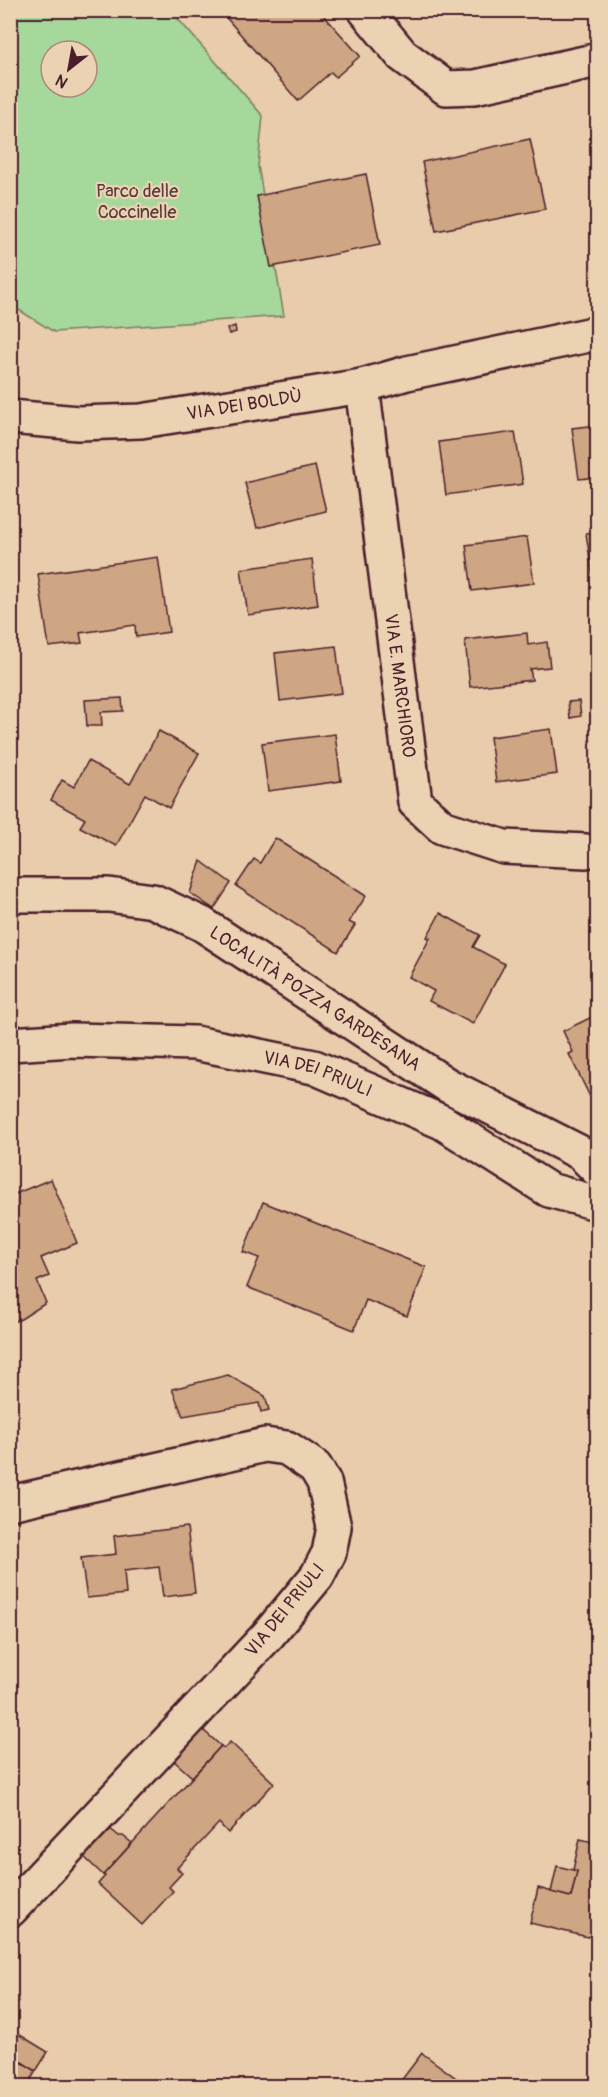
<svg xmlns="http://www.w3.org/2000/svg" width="608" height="2097" font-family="Pangolin,sans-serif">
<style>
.green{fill:#a5d89a;stroke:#787c62;stroke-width:1.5;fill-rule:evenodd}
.building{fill:#cea683;stroke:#4a1f2b;stroke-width:1.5}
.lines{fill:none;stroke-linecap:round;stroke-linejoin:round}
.minor-casing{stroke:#4a1f2b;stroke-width:38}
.minor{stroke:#ebd2b3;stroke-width:33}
.labels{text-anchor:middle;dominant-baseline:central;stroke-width:4.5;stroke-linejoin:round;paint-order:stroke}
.park-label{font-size:18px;fill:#583b3c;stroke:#ebd2b3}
.street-label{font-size:18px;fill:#4a1f2b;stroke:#ebd2b3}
</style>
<rect width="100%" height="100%" fill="#e8ccab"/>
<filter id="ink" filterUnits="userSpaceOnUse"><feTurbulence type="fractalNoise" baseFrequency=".0167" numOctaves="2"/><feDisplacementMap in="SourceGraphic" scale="12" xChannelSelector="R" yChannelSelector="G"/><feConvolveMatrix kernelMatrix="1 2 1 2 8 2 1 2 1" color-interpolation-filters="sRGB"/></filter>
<g filter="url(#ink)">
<path class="green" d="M10 11H171L263 116 258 166 284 316 54 332 11 305ZM51 51H87V87H51Z"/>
<g class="building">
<path d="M229 10H319L360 56 336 77 331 72 298 101 224 15Z"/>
<path d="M530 139 545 209 436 231 422 162Z"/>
<path d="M366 174 380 245 271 267 257 196Z"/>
<path d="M235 326 236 332 229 334 227 329Z"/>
<path d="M598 425V477L579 479 572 428Z"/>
<path d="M515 432 523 484 446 495 439 442Z"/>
<path d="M315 466 326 511 257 528 245 483Z"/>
<path d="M598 532V584L594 585 586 533Z"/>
<path d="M527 537 534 583 472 591 466 545Z"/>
<path d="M158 557 169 632 136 637 135 625 80 633 82 643 49 647 38 574Z"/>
<path d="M312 559 318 605 248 615 241 569Z"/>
<path d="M527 633 528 645 547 642 550 667 530 669 532 680 470 687 465 640Z"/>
<path d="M336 646 342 693 280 701 275 653Z"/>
<path d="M122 698 123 711 101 712 102 726H87L85 700Z"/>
<path d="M579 701 581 716 570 718 568 702Z"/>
<path d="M551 729 557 774 496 782 490 737Z"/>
<path d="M159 731 199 753 169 808 145 794 116 846 80 827 85 819 51 800 62 780 74 787 88 761 130 784Z"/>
<path d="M335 734 341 781 268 791 262 743Z"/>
<path d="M275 838 366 896 349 922 355 925 338 952 236 886 254 859 260 863Z"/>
<path d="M201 861 231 883 214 909 190 893Z"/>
<path d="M440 913 480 935 473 947 505 964 473 1024 429 1001 434 991 409 977 430 938 427 937Z"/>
<path d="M598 1014V1113L569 1054 573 1052 563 1031Z"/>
<path d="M51 1179 77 1243 41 1258 49 1276 37 1281 46 1303 21 1319 10 1323V1196Z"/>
<path d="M263 1202 426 1267 407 1316 366 1300 354 1330 247 1287 259 1258 243 1252Z"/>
<path d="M228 1375 265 1396 269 1410 261 1412 259 1403 183 1416 172 1389Z"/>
<path d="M187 1527 195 1593 163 1597 159 1567 124 1571 126 1594 87 1598 81 1558 116 1554 114 1536Z"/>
<path d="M202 1729 221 1746 192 1777 173 1760Z"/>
<path d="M230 1742 274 1783 228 1833 219 1823 177 1868 182 1873 169 1887 173 1891 142 1925 98 1884 105 1876 103 1875 221 1746 224 1748Z"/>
<path d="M109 1828 119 1836H123L132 1843 103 1875 83 1856Z"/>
<path d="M580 1839 598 1843V1915L592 1938 530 1923 538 1888 571 1897 577 1871 573 1870Z"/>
<path d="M557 1866 577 1871 571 1897 551 1892Z"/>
<path d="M10 2029 48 2052 36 2071 10 2055Z"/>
<path d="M422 2053 456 2078 450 2086H397Z"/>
<path d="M10 2055 36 2071 27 2086H10Z"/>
</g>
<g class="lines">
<defs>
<g id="minor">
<path d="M365 10 402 55 446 88 475 87 598 60"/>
<path id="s1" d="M362 386 415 802 442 827 504 847 586 851"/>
<path id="s2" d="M10 417 78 423 141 421 362 386 407 373 598 333"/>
<path id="s3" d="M10 895H109L153 901 202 924 447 1085 581 1153 598 1170"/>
<path id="s4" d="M10 1044 72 1040 195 1043 314 1067 442 1122 549 1190 593 1202 598 1201"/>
<path d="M10 1503 265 1445 287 1448 315 1467 324 1482 334 1527 329 1553 317 1576 268 1635 10 1910"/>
</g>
</defs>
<use href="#minor" class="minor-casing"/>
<use href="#minor" class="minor"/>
</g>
</g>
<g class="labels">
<g class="park-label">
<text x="137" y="191">Parco delle<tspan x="137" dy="21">Coccinelle</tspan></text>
</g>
<g class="street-label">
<text stroke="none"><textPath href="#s2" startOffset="236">VIA DEI BOLDÙ</textPath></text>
<text stroke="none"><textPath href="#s1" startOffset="302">VIA E. MARCHIORO</textPath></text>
<text stroke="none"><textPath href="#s3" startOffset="333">LOCALITÀ POZZA GARDESANA</textPath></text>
<text stroke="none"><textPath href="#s4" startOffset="312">VIA DEI PRIULI</textPath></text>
<text transform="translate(285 1610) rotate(-51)">VIA DEI PRIULI</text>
</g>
</g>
<rect width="608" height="2097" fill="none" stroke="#ebd2b3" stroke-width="36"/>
<rect x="18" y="18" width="572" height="2061" fill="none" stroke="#4a1f2b" stroke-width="2" filter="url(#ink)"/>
<g transform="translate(69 69) rotate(211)"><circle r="28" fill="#ebd2b3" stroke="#ab8a7d" stroke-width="1.5"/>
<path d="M0-4.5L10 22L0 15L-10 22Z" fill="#4a1f2b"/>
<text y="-9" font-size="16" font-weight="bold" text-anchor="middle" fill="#4a1f2b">N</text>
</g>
</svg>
